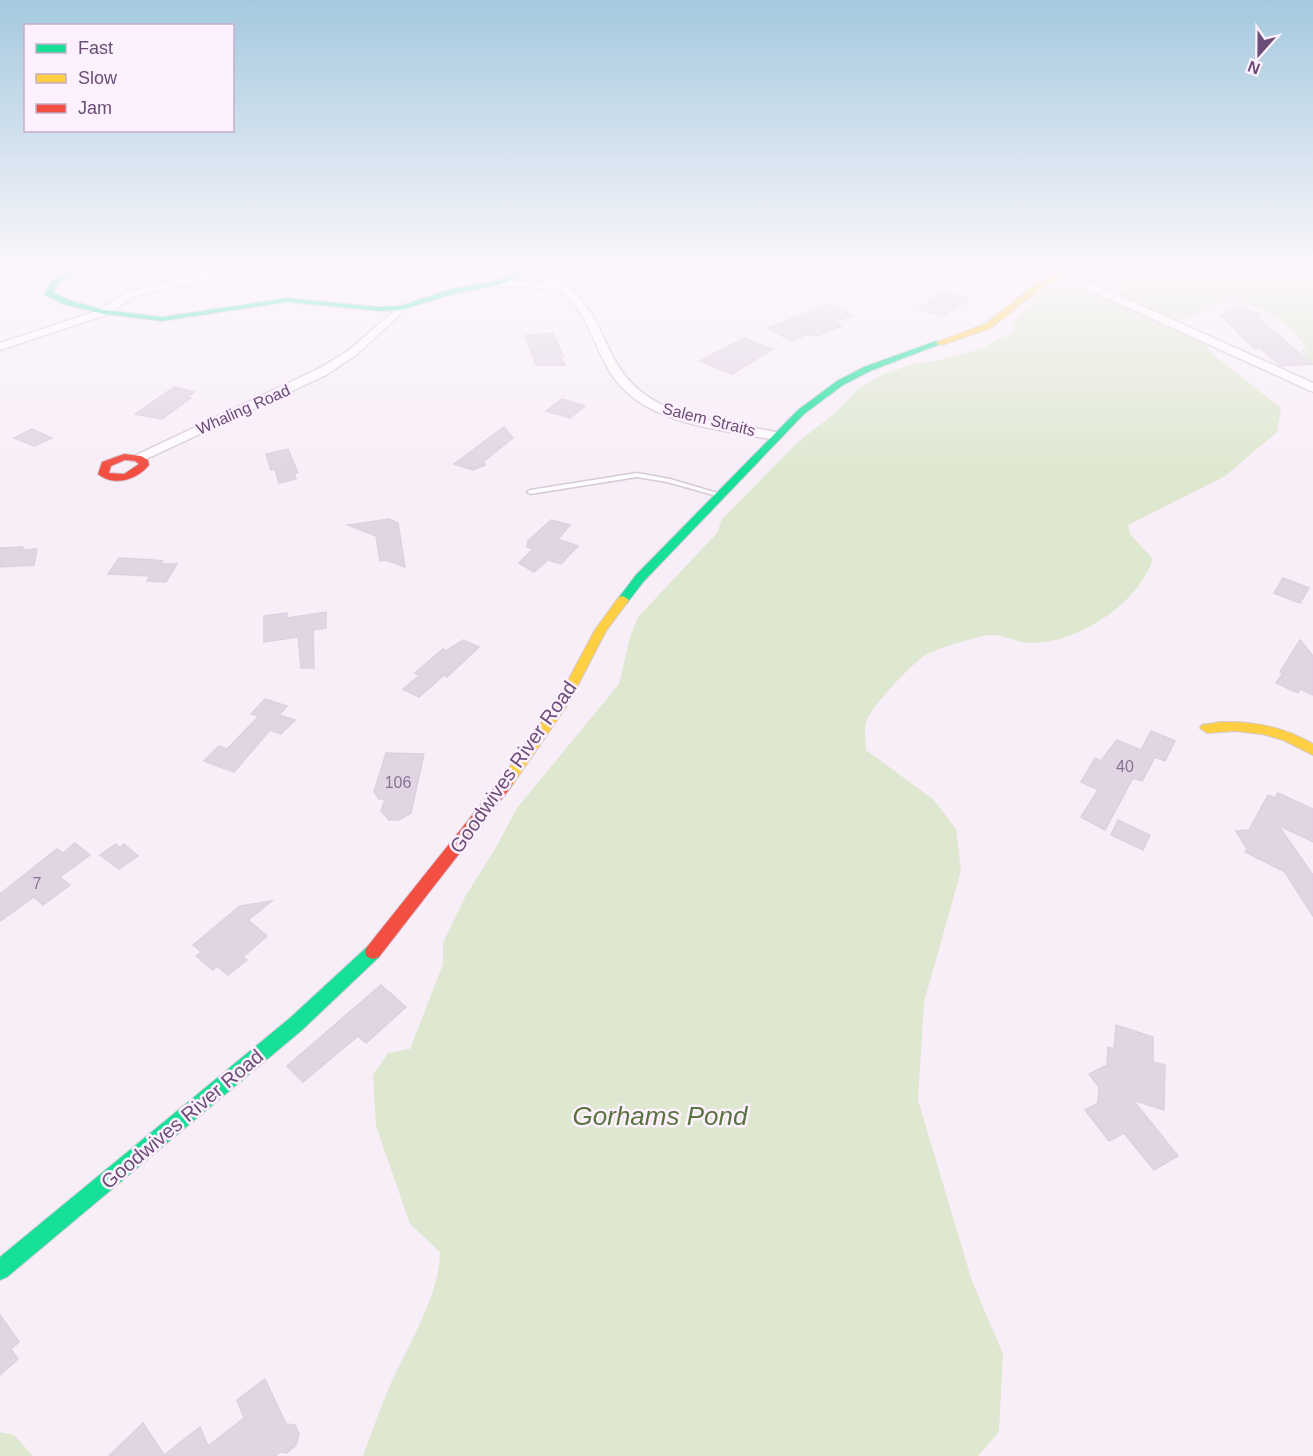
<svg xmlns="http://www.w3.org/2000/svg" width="1313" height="1456" viewBox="0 0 1313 1456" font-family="Helvetica,sans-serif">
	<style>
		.water { fill: #dee8d0 }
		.building { fill: #e1d5e4; stroke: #ded0e1; stroke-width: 1.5 }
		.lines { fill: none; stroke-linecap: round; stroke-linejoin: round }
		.lane-casing { stroke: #d6cad7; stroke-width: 3 }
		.street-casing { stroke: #d6cad7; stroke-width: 3 }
		.fast-casing { stroke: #d4c9d6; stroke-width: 2 }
		.slow-casing { stroke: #d4c9d6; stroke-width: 2 }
		.jam-casing { stroke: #d4c9d6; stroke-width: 2 }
		.lane { fill: #fefcfe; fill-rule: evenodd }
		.street { fill: #fefcfe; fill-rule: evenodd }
		.fast { fill: #16e098; fill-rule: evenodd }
		.slow { fill: #ffcf43; fill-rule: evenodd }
		.jam { fill: #f24e42; fill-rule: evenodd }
		.labels { text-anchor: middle; stroke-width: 5; stroke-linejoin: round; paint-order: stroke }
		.far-street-label { font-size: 16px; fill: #6b4d77; stroke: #fef1ff }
		.number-label { font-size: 16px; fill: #8a7194 }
		.street-label { font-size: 20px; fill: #6b4d77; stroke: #fef1ff }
		.near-water-label { font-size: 26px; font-style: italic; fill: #58743e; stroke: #fef1ff }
	</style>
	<rect width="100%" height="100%" fill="#f8eef8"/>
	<g class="water">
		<path d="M1103 266H1313V366L1300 350 1307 349C1286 316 1266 312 1231 297L1187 318 1164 323 1206 345 1211 353 1281 408 1277 432 1225 476 1128 525 1130 534 1153 559C1138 605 1075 645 1028 643 1016 642 1004 635 992 635 981 635 935 649 926 655 913 662 869 709 866 723 864 731 866 742 866 750L934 800 956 829 961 871 924 1002 918 1100 972 1281 1003 1354 999 1432 978 1456H363C371 1434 379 1412 388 1390 405 1351 440 1295 440 1252L410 1224 376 1126 373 1075 388 1053 410 1049 443 964V943L465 897 495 849 517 808 619 684 630 637 638 617 717 533 722 519 798 442 835 413 859 388 881 375 916 363 936 361 983 348 1013 331 1012 321 1047 290 1072 289 1103 297 1129 289 1101 274Z"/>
		<path d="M0 1432 14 1435 33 1456H0Z"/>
	</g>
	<g class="building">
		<path d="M942 291 970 299 943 316 918 309Z"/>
		<path d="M828 304 852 315 834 322 842 326 817 336 804 335 792 342 768 328Z"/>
		<path d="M1240 307 1260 315 1257 317 1312 364 1281 366 1260 348 1255 349 1221 315Z"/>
		<path d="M553 333 564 358H560L565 365H536L525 336Z"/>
		<path d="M744 338 773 349 732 374 700 361Z"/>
		<path d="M174 387 194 392 186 397 191 398 162 419 135 414Z"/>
		<path d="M562 399 585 406 570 418 546 411Z"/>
		<path d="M504 427 513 438 484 461 485 465 473 470 454 464Z"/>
		<path d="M32 429 52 438 34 446 14 438Z"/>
		<path d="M288 449 298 473H294L296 479 279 483 275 469 271 470 266 454Z"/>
		<path d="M389 519 398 523 405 567 386 560 380 561 376 536 348 525Z"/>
		<path d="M551 520 570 525 558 539 578 546 561 564 548 560 534 572 519 563 533 549 527 547 528 541Z"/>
		<path d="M23 547 21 550 37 549 34 565 0 567V548Z"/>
		<path d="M119 558 154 560 163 561 161 564H177L166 582 147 581 150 576 108 574Z"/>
		<path d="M1283 578 1309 588 1300 603 1274 593Z"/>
		<path d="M326 612V628L313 630 314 668H301L298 637 264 642V616L287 613V618Z"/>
		<path d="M463 640 479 647 447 677 444 675 419 697 403 689 420 675 415 673 443 649 446 651Z"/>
		<path d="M1300 640 1313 656V695L1300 689 1298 693 1276 683 1283 673 1280 672Z"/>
		<path d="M265 699 287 706 279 715 295 720 281 734 270 730 234 772 204 761 219 746 227 749 259 716 251 714Z"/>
		<path d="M1151 731 1175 741 1165 761 1155 757 1142 781 1133 778 1105 830 1081 817 1098 790 1081 782 1095 758 1101 761 1117 740 1141 750Z"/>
		<path d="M386 753 424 754 411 813 399 820H389L381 811 385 799H379L374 792Z"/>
		<path d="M1278 793 1313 809V842L1278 825 1313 875V916L1285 872 1245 852 1247 849 1236 831 1249 830 1268 795 1275 798Z"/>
		<path d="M1118 820 1150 835 1143 850 1111 835Z"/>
		<path d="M75 843 90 855 60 877 70 885 43 905 34 897 0 921V894L57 849 63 853Z"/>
		<path d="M116 844 120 848 124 844 138 856 119 869 100 855Z"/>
		<path d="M272 901 248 920 267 936 243 957 247 960 228 975 217 966 213 970 196 956 201 952 193 945 240 906Z"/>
		<path d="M381 985 406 1007 366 1043 358 1036 303 1082 287 1066Z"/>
		<path d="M1116 1025 1153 1037V1062L1165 1065 1164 1110 1133 1100 1178 1156 1154 1170 1124 1133 1109 1141 1085 1110 1098 1103 1099 1087 1089 1074 1107 1065 1108 1047 1114 1049Z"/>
		<path d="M0 1315 19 1342 11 1349 18 1359 0 1375Z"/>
		<path d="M265 1379 286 1424 295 1425 299 1434 296 1445 287 1453 280 1452 275 1456H109L143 1423 164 1455 200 1427 208 1446 244 1418 237 1400Z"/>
	</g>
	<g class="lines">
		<defs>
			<g id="lane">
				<path d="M1044 266H1051L1066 274 1061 275Z"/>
				<path d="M637 473 670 479 721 494 717 496 667 482 637 477 530 494 527 492 530 490Z"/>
			</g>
			<g id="street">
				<path d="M228 266H242L227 275 135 296 108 314 0 350V343L100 310 127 292Z"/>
				<path d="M529 266C538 267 546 273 554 277 609 310 599 361 644 394 680 421 732 423 775 432L782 436 775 440C716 428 637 425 606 365 591 337 585 309 558 289L497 286 492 283 497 280 547 282 527 271Z"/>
				<path d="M1059 272H1067L1313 383V392L1059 276Z"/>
				<path d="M401 305 406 308 405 310 356 355 326 375 142 461H132L130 458 318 369 348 351Z"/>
			</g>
			<g id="fast">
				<path d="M76 266H87L61 281 53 292 69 300 104 310 162 317 287 298 379 307 400 306 451 289 495 281 528 267 535 269 500 285 456 293 401 310 379 311 287 302 162 321 104 314 63 304 45 295 44 293 55 277Z"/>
				<path d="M936 341 943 343 870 371 843 385 804 414 644 581 627 603H619L617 600 636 575 798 410 837 381 864 367Z"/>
				<path d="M373 945 379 947 381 952 379 957 302 1030 7 1277 0 1280V1257L290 1018 367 947Z"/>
			</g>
			<g id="slow">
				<path d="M1065 266H1075L1038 291 991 328 942 345 935 343 985 324 1032 287Z"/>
				<path d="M623 596 629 600 606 631 568 704 511 787H501L499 783 501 779 558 699 595 630 619 597Z"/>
				<path d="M1221 722C1254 721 1284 727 1313 744V755L1283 740 1262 734 1235 731 1207 733 1200 728 1202 725Z"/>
			</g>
			<g id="jam">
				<path d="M124 454 141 456 148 460 149 465C137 480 114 487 98 474L102 462ZM125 460 135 461 139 464 124 474 109 473 111 466Z"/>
				<path d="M506 778 511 779 513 783 511 787 379 957 373 959 367 957 365 952 367 947 501 779Z"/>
			</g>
		</defs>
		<use href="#lane" class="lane-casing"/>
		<use href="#street" class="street-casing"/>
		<use href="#fast" class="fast-casing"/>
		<use href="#slow" class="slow-casing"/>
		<use href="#jam" class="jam-casing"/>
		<use href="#lane" class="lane"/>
		<use href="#street" class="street"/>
		<use href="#fast" class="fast"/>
		<use href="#slow" class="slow"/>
		<use href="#jam" class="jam"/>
	</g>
	<linearGradient id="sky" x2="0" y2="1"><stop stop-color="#a4c9de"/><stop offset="0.57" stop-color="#fcf7fc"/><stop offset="1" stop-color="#fcf7fc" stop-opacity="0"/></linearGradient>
	<rect width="1313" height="470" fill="url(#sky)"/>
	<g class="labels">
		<g class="far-street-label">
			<text transform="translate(243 409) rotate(-24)" y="6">Whaling Road</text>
			<text transform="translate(709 419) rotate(14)" y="6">Salem Straits</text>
		</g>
		<g class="number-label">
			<text x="1125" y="772">40</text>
			<text x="398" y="788">106</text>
			<text x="37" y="889">7</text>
		</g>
		<g class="street-label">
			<text transform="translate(513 767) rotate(-55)" y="7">Goodwives River Road</text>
			<text transform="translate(182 1119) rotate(-40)" y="7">Goodwives River Road</text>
		</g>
		<g class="near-water-label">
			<text x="660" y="1125">Gorhams Pond</text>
		</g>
	</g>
	<rect x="24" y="24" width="210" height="108" fill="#fef1ff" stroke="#c3afc9" stroke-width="1.5"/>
	<rect x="36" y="44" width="30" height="9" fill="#16e098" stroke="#c3afc9" stroke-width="1.5"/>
	<text x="78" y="54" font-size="18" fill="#6b4d77">Fast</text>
	<rect x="36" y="74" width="30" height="9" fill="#ffcf43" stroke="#c3afc9" stroke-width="1.5"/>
	<text x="78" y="84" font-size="18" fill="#6b4d77">Slow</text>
	<rect x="36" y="104" width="30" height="9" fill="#f24e42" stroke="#c3afc9" stroke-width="1.5"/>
	<text x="78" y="114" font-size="18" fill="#6b4d77">Jam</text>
	<g transform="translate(1259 54) rotate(201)" stroke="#fef1ff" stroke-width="4.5" paint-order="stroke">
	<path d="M0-4.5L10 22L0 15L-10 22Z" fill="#6b4d77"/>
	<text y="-9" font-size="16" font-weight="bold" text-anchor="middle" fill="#6b4d77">N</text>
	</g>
</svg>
